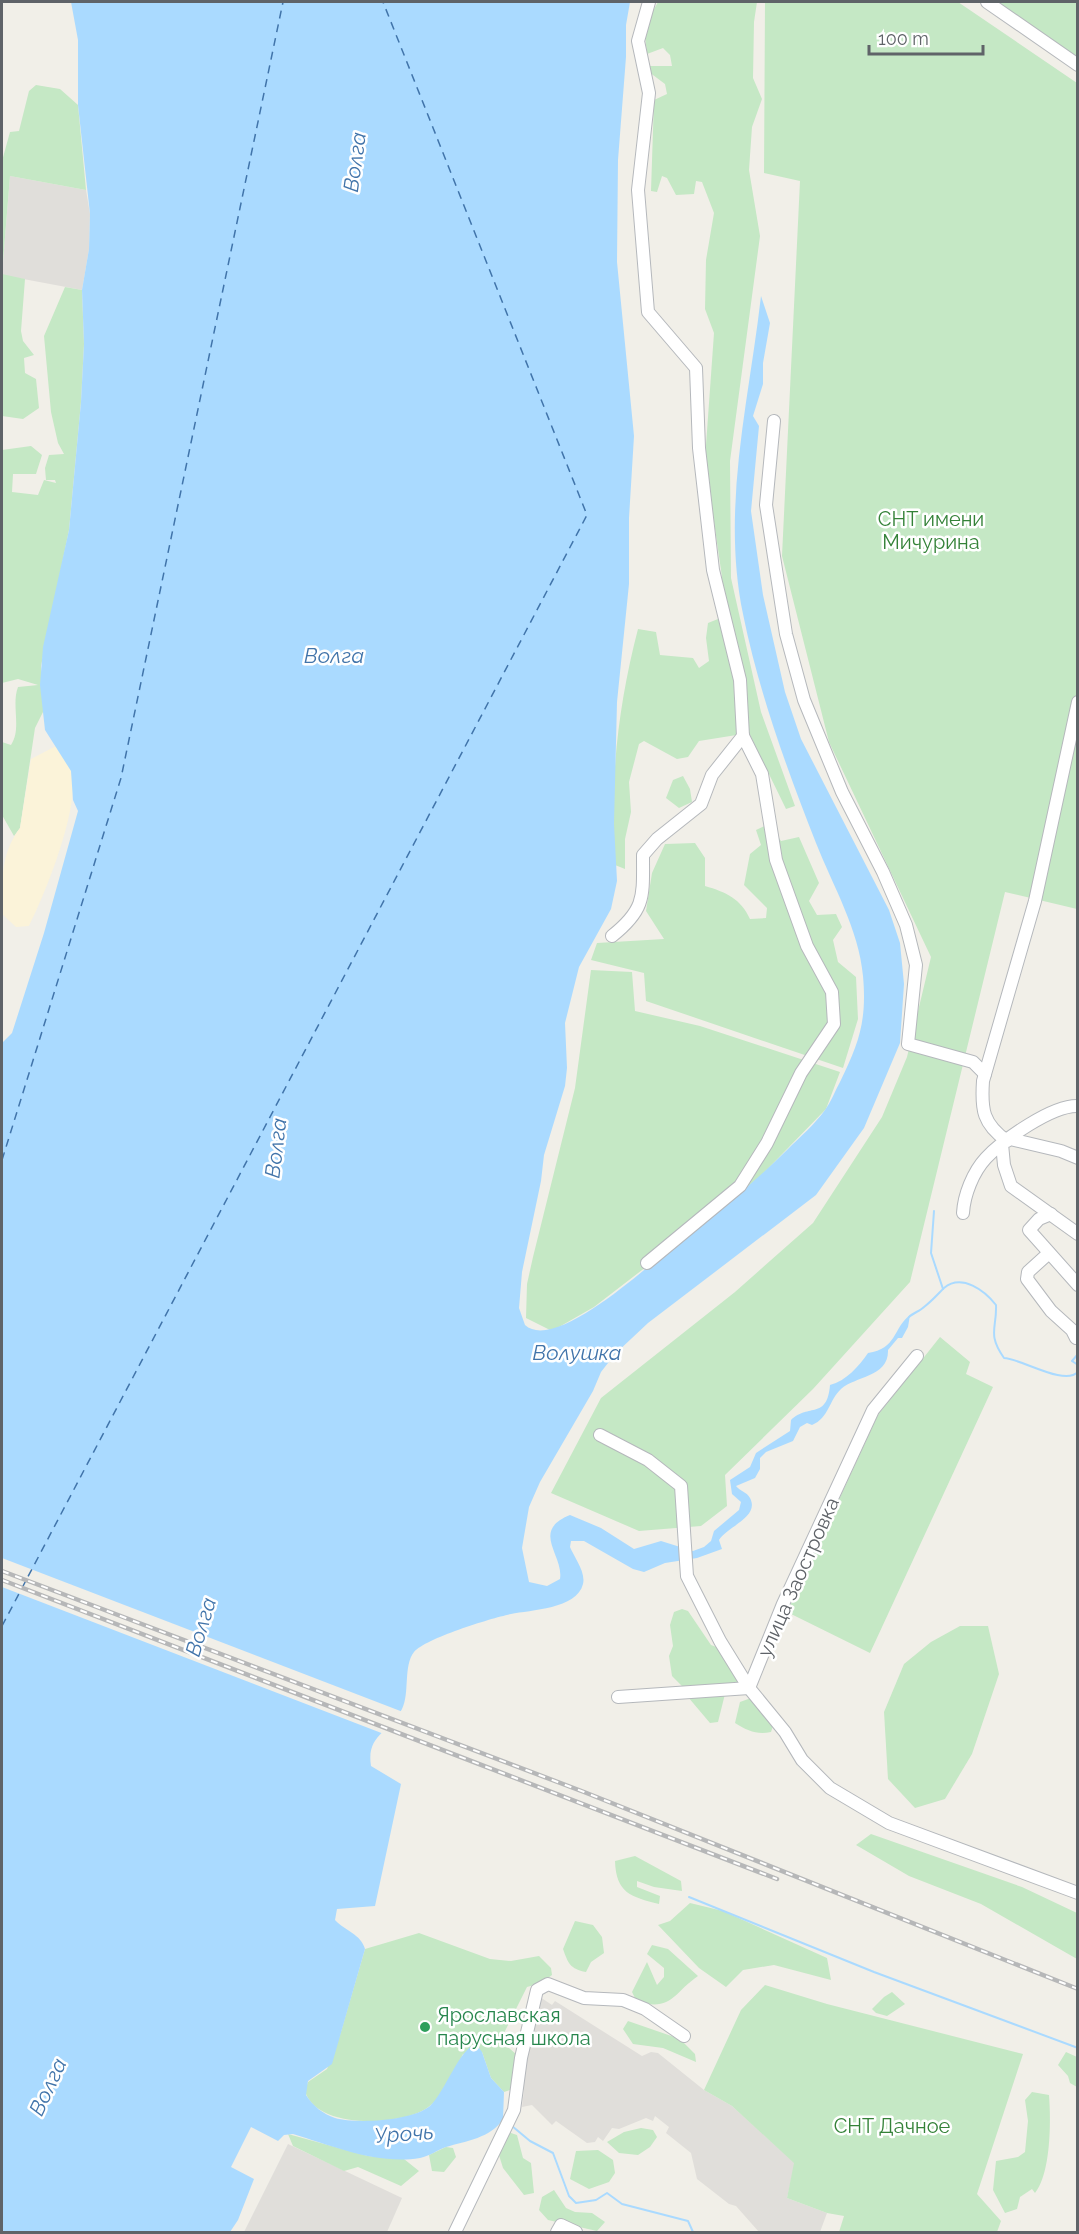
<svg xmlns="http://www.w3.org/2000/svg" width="1079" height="2234" viewBox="0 0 1079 2234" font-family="Raleway,sans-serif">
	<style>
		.industrial { fill: #e0deda }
		.green { fill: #c5e8c5 }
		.sand { fill: #fbf3d9 }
		.water { fill: #aadaff }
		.pier { fill: #f1efe8 }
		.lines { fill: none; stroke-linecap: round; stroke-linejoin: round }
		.stream { stroke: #aadaff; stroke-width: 2 }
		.ferry { stroke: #4174aa; stroke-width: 1.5; stroke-dasharray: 8 6; stroke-linecap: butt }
		.minor-casing { stroke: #b5b8bc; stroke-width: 14 }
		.minor { stroke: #fff; stroke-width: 12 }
		.rail-casing { stroke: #b6b7b8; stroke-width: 4.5 }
		.rail { stroke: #fff; stroke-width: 2; stroke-dasharray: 7; stroke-linecap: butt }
		.leisure-dot { fill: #2e9e5b; stroke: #fff; stroke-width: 2 }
		.labels { text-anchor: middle; stroke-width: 5; stroke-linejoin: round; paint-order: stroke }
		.park-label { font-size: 20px; fill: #348238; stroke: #fff }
		.street-label { font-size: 20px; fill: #5f6368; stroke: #fff }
		.leisure-label { font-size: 20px; fill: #27864d; stroke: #fff; text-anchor: start }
		.water-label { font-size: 21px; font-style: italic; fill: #4174aa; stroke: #fff }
	</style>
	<rect width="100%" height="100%" fill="#f1efe8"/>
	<g class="industrial">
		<path d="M10 176 86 190 90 214 89 249 82 290 2 275Z"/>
		<path d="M540 1997 552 2005 555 2001 642 2056 651 2052 658 2053 704 2090 732 2106 795 2163 787 2198 827 2213 820 2232H759L736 2206 729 2204 697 2179 691 2153 666 2133 669 2127 655 2116 653 2121 646 2118 619 2129 612 2128 603 2141 598 2137 595 2142 587 2143 556 2121 552 2125 532 2105 522 2107 524 2090 520 2089Z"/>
		<path d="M288 2144 402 2198 387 2232H244Z"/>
	</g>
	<g class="green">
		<path d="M658 2H757L754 22 753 78 762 99 752 127 749 170 760 236 730 461 731 578 761 712 795 806 786 809 749 733 699 741 688 757 677 759 644 741 639 744 629 782 631 812 625 839V869L615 865C609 786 618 705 638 629L656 632 660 655 693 658 699 668 709 661 706 638 708 623 718 619 723 634 720 604 722 577 705 459 714 333 705 309 706 260 714 213 702 182 696 181 694 194 676 195 667 178 662 176 657 192 651 191 654 100 667 94 665 84 649 72 650 66H672L670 55 663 48 647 54 644 27Z"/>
		<path d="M765 2H958L1077 83V909L1005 892 910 1282 813 1389 725 1475 727 1506 701 1526 639 1531 551 1493 601 1398 735 1292 813 1223 882 1117 907 1057 931 957 829 742 782 556 800 181 764 173Z"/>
		<path d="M993 2H1077V59Z"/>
		<path d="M36 85 60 89 78 105 86 190 10 176 2 274 25 279 21 331 23 341 34 355 24 358 25 373 36 379 39 408 23 419 2 416V161L10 132 19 131 29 91Z"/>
		<path d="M65 287 82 290 84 344 81 402 69 530 41 666 44 710 35 728 20 828 14 836 2 815V742L11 745C22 729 11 705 18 687L38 685 18 679 2 683V450L31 446 42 455 36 474H13L12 492 38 495 44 480 56 483 55 480H46L45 468 49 455 64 454 58 443 51 412 44 336Z"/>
		<path d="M683 776 690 789 692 802 679 808 666 798 673 780Z"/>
		<path d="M769 824 781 841 799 837 819 883 809 901 817 915 836 914 842 927 833 940 838 962 856 977 858 1019 843 1068 646 1001 644 973 591 960 597 943 664 939 646 911 652 873 665 844 695 843 705 858V886C726 892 741 899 750 919L766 918 767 908 744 885 750 854 761 845 756 830Z"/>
		<path d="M591 970 632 972 635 1011 700 1026 840 1072 826 1109 751 1186 594 1307 552 1331 526 1318 527 1284 533 1257 575 1088Z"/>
		<path d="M940 1337 970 1362 966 1374 993 1387 870 1653 787 1612 878 1415Z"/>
		<path d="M682 1609 688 1611 711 1645 719 1648 739 1679 740 1685 682 1686 672 1676 669 1656 673 1646 670 1625 674 1612Z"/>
		<path d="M960 1626H988L999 1674 972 1754 945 1799 915 1808 888 1779 884 1712 904 1664 931 1642Z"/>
		<path d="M725 1694 718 1722 710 1723 688 1697Z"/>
		<path d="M751 1698 774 1723 771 1732C757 1735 748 1731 735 1723L740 1702Z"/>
		<path d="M871 1834 1022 1887 1077 1913V1959L981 1904 909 1876 856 1845Z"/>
		<path d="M635 1856 681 1881 682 1891 654 1887 637 1881V1887L660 1896 659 1904C631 1897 616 1893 615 1861Z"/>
		<path d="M690 1903 723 1911 827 1958 831 1980 774 1965 743 1970 726 1987 699 1968 658 1925 670 1921Z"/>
		<path d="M575 1921 593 1925 602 1937 604 1953 591 1962 586 1972C570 1969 568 1963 563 1949Z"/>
		<path d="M419 1933 490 1959 511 1961 539 1956 551 1968 552 1975 541 1983 527 1987 500 2041V2046L509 2048 517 2055 510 2090 504 2092 491 2078 482 2052 463 2054C455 2071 444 2097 427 2108 401 2126 316 2130 305 2091L308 2082 327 2069 340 2035 365 1949Z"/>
		<path d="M652 1945 668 1949 698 1976C672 1994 673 2011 637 2002L632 1992 647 1962 657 1985 664 1977V1968L647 1954Z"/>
		<path d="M765 1985 827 2004 1023 2054 977 2194 1001 2221 997 2232H839L844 2216 827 2213 787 2198 794 2163 732 2106 704 2090 741 2010Z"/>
		<path d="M892 1992 905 2004 887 2016 876 2013 872 2009 884 1997Z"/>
		<path d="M628 2021 680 2039 695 2054 696 2062 663 2048 633 2044 623 2029Z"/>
		<path d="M1066 2052 1077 2057V2087L1070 2083 1068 2076 1058 2065Z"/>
		<path d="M1032 2092 1049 2095C1051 2121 1051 2173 1035 2193L1032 2189 1020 2197 1017 2209 1005 2213 993 2190 996 2161 1018 2157 1025 2152 1028 2121 1025 2100Z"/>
		<path d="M641 2128 653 2130 657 2137 650 2147 638 2155 619 2153 607 2142 624 2132Z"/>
		<path d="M508 2132 517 2135 523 2158 531 2163 534 2193 524 2195 503 2168 498 2152Z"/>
		<path d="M288 2134 368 2156 404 2159 419 2171 401 2186 358 2167 344 2171 293 2146Z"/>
		<path d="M446 2147 453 2148 456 2157 444 2172 432 2171 429 2155Z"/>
		<path d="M598 2150 613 2160 615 2173 609 2182 589 2189 570 2179 576 2151Z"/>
		<path d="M554 2190 566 2208 575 2212 592 2213 605 2222 597 2231 548 2220 539 2210 542 2197Z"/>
	</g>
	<path class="sand" d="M56 746C61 754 68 761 71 770 82 803 45 895 29 926L16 927 2 914C2 883 0 854 20 828L31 759Z"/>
	<path class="water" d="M71 2H630L626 25V57L618 160 617 262 634 436 629 518V584L617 702 614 824 617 881 611 909 579 967 565 1023 567 1068 565 1086 544 1155 541 1181 522 1272 519 1308 525 1325C553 1351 636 1276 660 1257 705 1224 747 1189 787 1150 800 1137 815 1124 825 1110 831 1102 835 1091 840 1082 859 1043 867 1021 863 976 859 930 833 886 816 843 787 769 759 693 743 614 721 507 749 402 761 296L770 323 763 363V384L753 416 759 426 751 511 763 595 785 692 801 739 889 910 900 943 904 984 900 1043 864 1128 816 1195 648 1323 615 1354 601 1372 593 1391 540 1482 529 1507 522 1548 529 1582 547 1586 560 1579C564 1555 530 1531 570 1515L601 1528 634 1549 661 1541 693 1551 704 1547 711 1541 714 1531 739 1510 741 1502 732 1494 730 1480 750 1467 756 1453 790 1431 791 1420C809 1403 827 1420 830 1385 846 1381 859 1366 868 1353 897 1349 893 1328 910 1315L908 1327 902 1338H898L888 1350C889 1377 855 1376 841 1389 829 1400 829 1418 812 1425L807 1423 800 1427 793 1441 766 1452 760 1458V1469L755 1478 736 1486C740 1491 747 1492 750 1498 760 1517 728 1526 719 1540L722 1549 697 1558 665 1563 644 1572 633 1569 584 1541H571L570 1547C574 1557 586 1572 583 1584 577 1609 530 1610 511 1614 492 1618 426 1638 414 1652 403 1666 410 1694 402 1709 390 1733 366 1734 371 1766L401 1784 375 1906 337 1909 335 1920C345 1931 361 1934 365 1949L332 2064 308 2081 306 2095C313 2106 323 2114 335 2118 356 2124 412 2121 430 2106 445 2092 459 2049 476 2044L482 2052 491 2078 504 2092 503 2119C491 2138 466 2141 446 2147 437 2150 430 2156 420 2158 377 2165 333 2146 293 2134L284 2135 278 2141 251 2127 231 2167 254 2179 238 2220 230 2232H2V1043L12 1033 44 933 78 811 73 800 71 771 45 730 40 685 43 647 69 530 81 402 84 344 82 290 89 249 90 214 78 105V40Z"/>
	<path class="pier" d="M2 1558 403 1712 384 1734 2 1587Z"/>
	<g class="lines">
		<g class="stream">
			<path d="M934 1211 931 1253 943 1289"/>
			<path d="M909 1317C913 1313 920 1311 924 1307 932 1301 938 1294 944 1288 962 1273 985 1291 996 1305 997 1328 987 1334 1004 1358 1022 1359 1064 1386 1078 1372"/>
			<path d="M1078 1354 1072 1361 1078 1365"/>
			<path d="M689 1897 874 1972 1078 2048"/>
			<path d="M512 2126 530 2141 553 2153 569 2196 576 2203 596 2200 607 2193 622 2204 688 2221 693 2232"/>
		</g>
		<g class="ferry">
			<path d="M2 1160 121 778 283 2"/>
			<path d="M2 1626 587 515 383 2"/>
		</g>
		<defs>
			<g id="minor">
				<path d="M987 2 1078 65"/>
				<path d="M774 421 766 505 786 634 804 700 842 792 883 872 906 925 916 965 908 1044 973 1062 985 1074"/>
				<path d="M612 936C646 909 643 896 643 855L657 839 701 804 712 775 743 736 740 680 713 570 699 448 696 368 648 312 638 190 649 93 638 41 649 2"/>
				<path d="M1010 1139 1061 1151 1078 1158"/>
				<path d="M1007 1141C983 1124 981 1110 983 1081L1035 901 1078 702"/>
				<path d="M1002 1144 1004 1165 1011 1186 1078 1234"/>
				<path d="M963 1213C964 1195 973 1172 986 1158 1003 1140 1052 1105 1078 1106"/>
				<path d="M1051 1214 1039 1219 1029 1230 1078 1285"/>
				<path d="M1049 1253 1028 1272 1027 1279 1051 1311 1072 1330 1076 1338"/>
				<path d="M647 1263 740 1186 767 1143 801 1073 834 1024 832 992 807 946 776 860 762 774 743 736"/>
				<path d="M600 1435 648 1460 681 1486 687 1576 720 1641 749 1688 785 1732 802 1760 830 1788 889 1823 1078 1893"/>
				<path d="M618 1697 749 1688 783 1604 873 1410 917 1356"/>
				<path d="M455 2232 514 2110 521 2058 537 1990 548 1984 584 1998 623 2000 645 2009 684 2036"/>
				<path d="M557 2232 561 2225 576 2232"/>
			</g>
		</defs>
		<use href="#minor" class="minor-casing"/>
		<use href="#minor" class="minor"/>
		<defs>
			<g id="rail">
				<path d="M2 1571 584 1792 1078 1989"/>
				<path d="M2 1580 777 1879"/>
			</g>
		</defs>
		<use href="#rail" class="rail-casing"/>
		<use href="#rail" class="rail"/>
	</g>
	<circle class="leisure-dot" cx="425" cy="2027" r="6"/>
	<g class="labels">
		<g class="park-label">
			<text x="931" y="526">СНТ имени<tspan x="931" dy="23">Мичурина</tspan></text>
			<text x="892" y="2133">СНТ Дачное</text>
		</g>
		<g class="street-label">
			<text transform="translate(798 1577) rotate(-66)" y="7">улица Заостровка</text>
		</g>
		<g class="leisure-label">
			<text x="437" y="2022">Ярославская<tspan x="437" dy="23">парусная школа</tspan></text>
		</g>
		<g class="water-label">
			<text transform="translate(355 162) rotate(-82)" y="7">Волга</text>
			<text x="334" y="663">Волга</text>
			<text transform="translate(276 1148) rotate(-83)" y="7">Волга</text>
			<text x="577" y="1360">Волушка</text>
			<text transform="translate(201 1627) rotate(-73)" y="7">Волга</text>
			<text transform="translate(48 2087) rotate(-65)" y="7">Волга</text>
			<text transform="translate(404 2134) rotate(-4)" y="7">Урочь</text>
		</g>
	</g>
	<rect width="1079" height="2234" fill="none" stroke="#5f6368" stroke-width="6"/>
	<path d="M869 45v9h114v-9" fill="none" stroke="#5f6368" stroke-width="3"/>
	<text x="878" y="45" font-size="18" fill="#5f6368" stroke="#ffffff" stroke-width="4.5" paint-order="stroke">100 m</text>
</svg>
